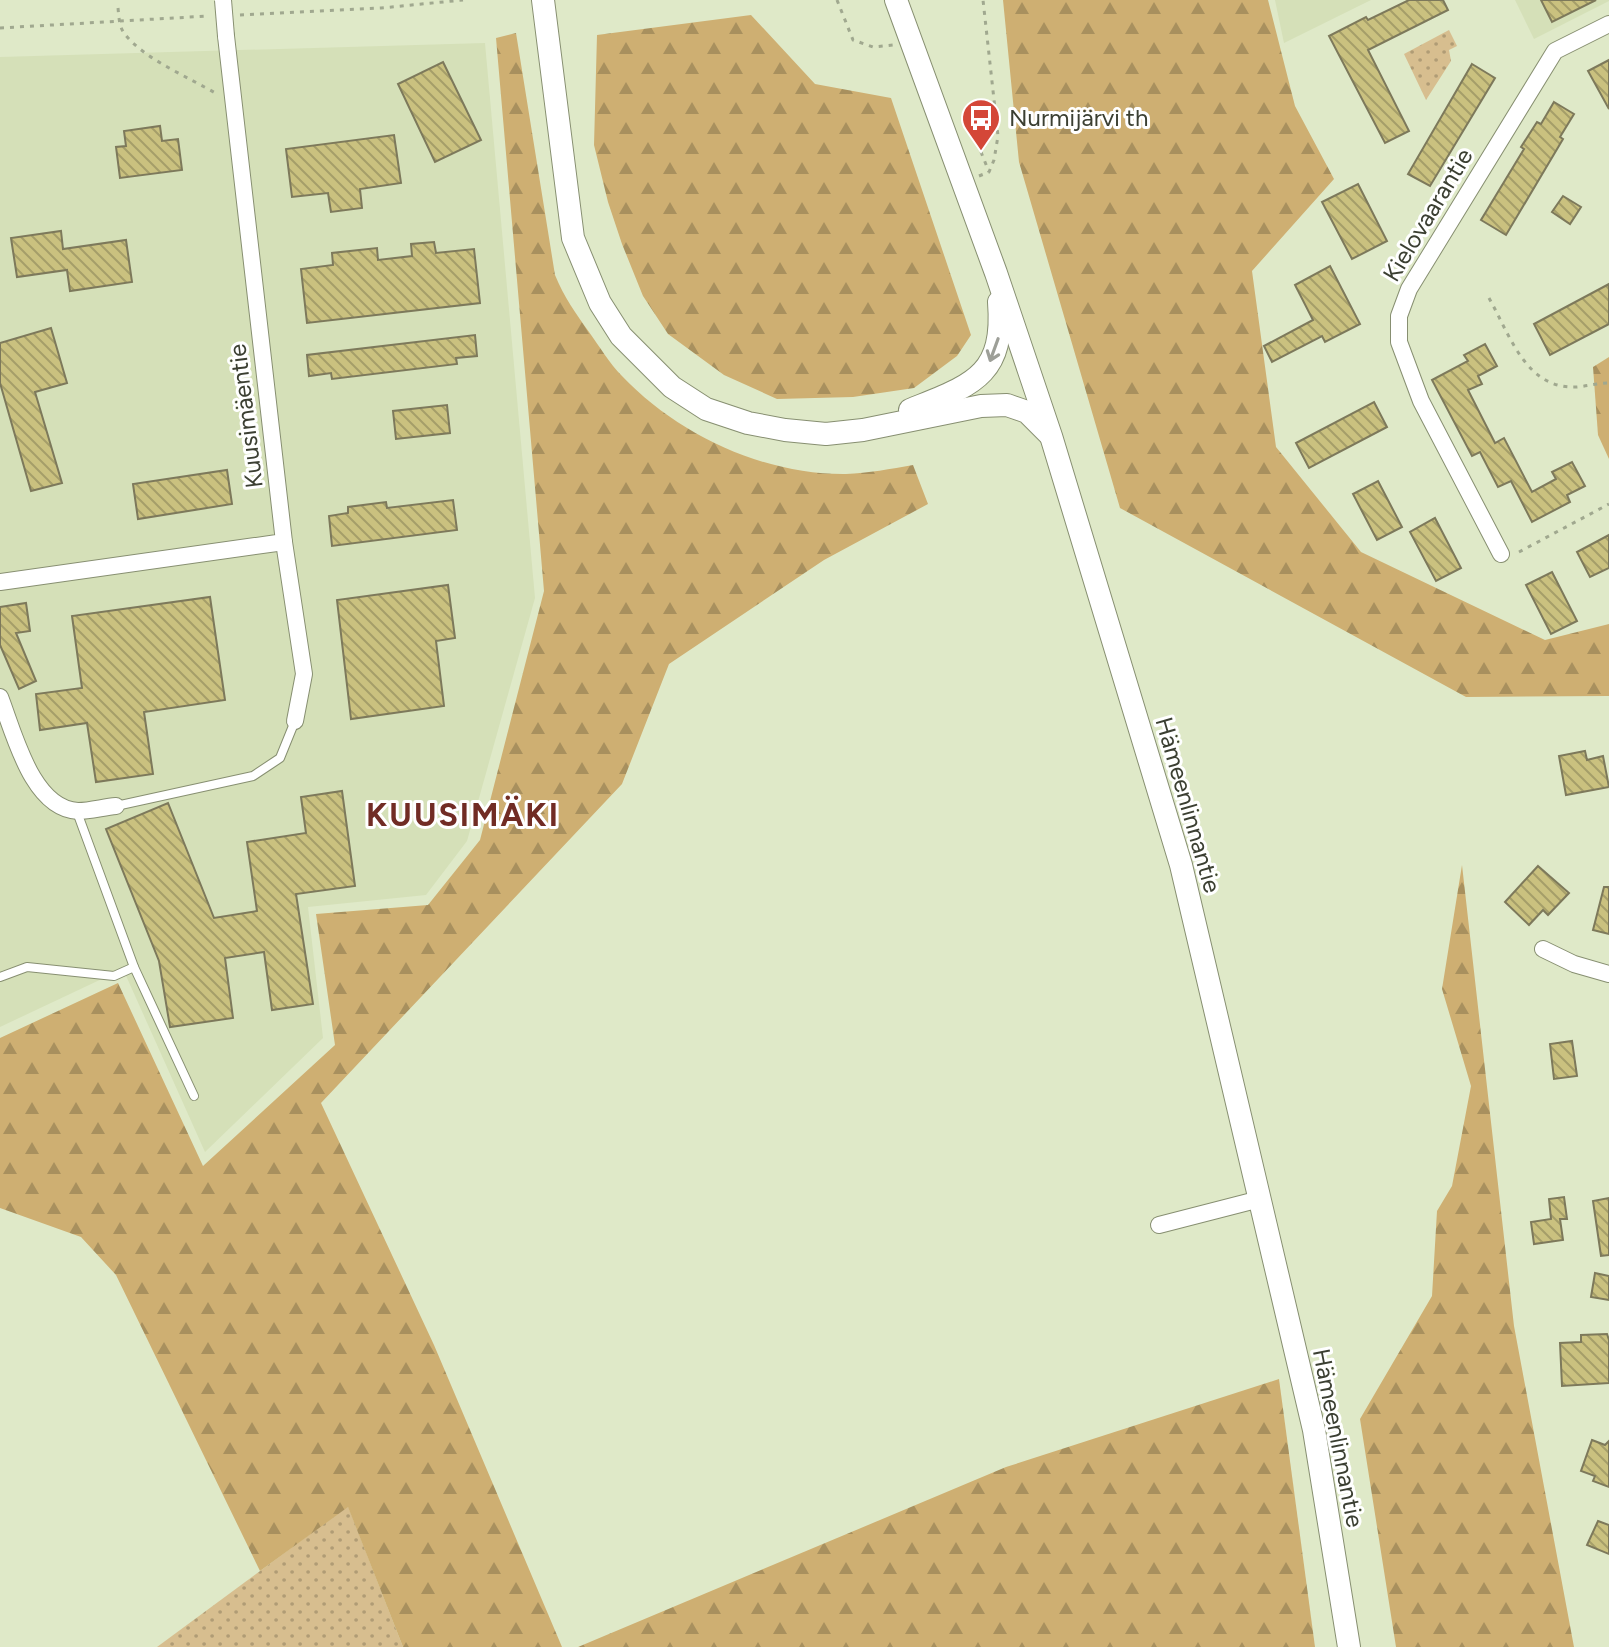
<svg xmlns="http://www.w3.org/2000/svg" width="1609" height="1647" viewBox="0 0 1609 1647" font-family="Figtree,sans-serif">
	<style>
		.built { fill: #d5e0b8 }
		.grass { fill: url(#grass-dots) }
		.forest { fill: url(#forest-firs) }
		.building { fill: url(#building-back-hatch); stroke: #7d795b; stroke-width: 2 }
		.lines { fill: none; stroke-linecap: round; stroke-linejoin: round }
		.service-casing { stroke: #878f71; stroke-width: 10 }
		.minor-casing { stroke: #878f71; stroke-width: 18 }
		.secondary-casing { stroke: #878f71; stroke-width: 24 }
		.path { stroke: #a0a88f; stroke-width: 3; stroke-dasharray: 4 6; stroke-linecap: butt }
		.service { stroke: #fff; stroke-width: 8 }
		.minor { stroke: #fff; stroke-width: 16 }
		.secondary { stroke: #fff; stroke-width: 22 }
		.minor-bridge-casing { stroke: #878f71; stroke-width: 18; stroke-linecap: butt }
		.minor-bridge { stroke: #fff; stroke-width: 16 }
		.oneway { stroke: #9d9f98 }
		.labels { text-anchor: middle; stroke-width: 6; stroke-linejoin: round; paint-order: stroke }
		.poi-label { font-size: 24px; fill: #3b3f32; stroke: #fff; text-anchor: start }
		.street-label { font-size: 24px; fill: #3b3f32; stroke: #fff }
		.district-label { font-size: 32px; font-weight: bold; letter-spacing: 2px; fill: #712c24; stroke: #fff }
	</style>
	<defs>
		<pattern id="grass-dots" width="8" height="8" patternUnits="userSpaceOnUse" patternTransform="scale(2)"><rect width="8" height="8" fill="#d7be8f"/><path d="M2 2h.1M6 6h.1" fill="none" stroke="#b09c75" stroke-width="1.8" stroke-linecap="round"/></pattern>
		<pattern id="forest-firs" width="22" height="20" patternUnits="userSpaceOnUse" patternTransform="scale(2)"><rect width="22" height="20" fill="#ceaf72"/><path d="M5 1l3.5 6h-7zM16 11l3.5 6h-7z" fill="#a8905e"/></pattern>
		<pattern id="building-back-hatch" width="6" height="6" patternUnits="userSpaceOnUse" patternTransform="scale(2)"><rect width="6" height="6" fill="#cac17f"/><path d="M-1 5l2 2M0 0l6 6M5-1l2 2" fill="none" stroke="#a59e69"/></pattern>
	</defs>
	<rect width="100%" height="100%" fill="#dfe9c8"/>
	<g class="built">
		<path d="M1275 0H1371L1284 43Z"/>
		<path d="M1515 0H1609V1L1534 39Z"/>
		<path d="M485 43 535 598 467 841 426 895 308 907 323 1038 205 1152 123 969 0 1027V57Z"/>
	</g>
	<g class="grass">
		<path d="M1449 30 1457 46 1449 50 1451 61 1426 100 1404 54Z"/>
		<path d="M348 1506 403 1647H157Z"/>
	</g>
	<g class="forest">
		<path d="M1003 0H1268L1295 106 1334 179 1252 271 1276 447 1361 552 1545 640 1609 624V696L1466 697 1120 508 1019 162Z"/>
		<path d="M751 15 815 84 891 98 971 335 957 356 914 388 853 397 777 399 724 375 668 334 643 296 622 244 608 202 594 145 597 35Z"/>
		<path d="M516 33 555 275C564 297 576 314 589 332 600 347 609 363 622 376 678 435 764 475 846 474 868 473 891 469 913 465L928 504 824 560 669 664 622 784 321 1103 434 1345 562 1647H403L348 1507 260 1571 116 1275 81 1237 0 1208V1038L118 983 203 1166 335 1045 316 914 428 905 480 840 544 591 496 38Z"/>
		<path d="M1609 357V459L1598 435 1593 367Z"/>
		<path d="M1462 865 1514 1326 1574 1647H1396L1360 1419 1432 1296 1437 1211 1452 1186 1471 1086 1442 989Z"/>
		<path d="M1279 1379 1315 1647H578L1006 1467Z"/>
	</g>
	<g class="building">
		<path d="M1409 0H1443L1448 10 1368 50 1409 131 1385 143 1329 36 1366 17 1368 20Z"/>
		<path d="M1541 0H1596L1552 22Z"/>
		<path d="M1609 60V109L1588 71Z"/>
		<path d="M443 62 481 140 435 162 398 84Z"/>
		<path d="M1472 64 1495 78 1430 186 1408 174Z"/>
		<path d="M1554 102 1574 114 1560 137 1563 139 1506 235 1481 220 1524 149 1521 147 1537 122 1541 124Z"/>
		<path d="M160 126 162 141 178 139 182 170 120 178 116 147 126 146 124 131Z"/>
		<path d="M394 135 401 183 360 189 362 208 331 212 328 193 292 197 286 149Z"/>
		<path d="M1358 184 1387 241 1352 259 1322 202Z"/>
		<path d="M1563 196 1581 207 1570 224 1552 212Z"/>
		<path d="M61 231 63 249 126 240 132 282 70 291 67 270 17 277 11 238Z"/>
		<path d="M434 242 436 253 474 249 480 303 307 323 301 269 333 265 332 253 377 248 378 260 412 256 411 244Z"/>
		<path d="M1330 266 1360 324 1325 342 1322 336 1272 362 1264 346 1313 320 1295 285Z"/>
		<path d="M1609 284V324L1550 355 1534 324Z"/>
		<path d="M51 328 67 383 35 392 62 483 31 491 0 383V343Z"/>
		<path d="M475 335 477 356 456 358 457 364 332 379 331 373 309 376 307 355Z"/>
		<path d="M1485 344 1497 366 1478 376 1482 384 1468 390 1495 443 1504 438 1532 492 1556 479 1552 472 1572 462 1585 486 1567 495 1570 502 1532 522 1511 481 1498 487 1480 452 1472 456 1432 380 1468 361 1464 355Z"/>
		<path d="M1374 402 1387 427 1309 468 1296 443Z"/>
		<path d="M447 405 450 433 396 439 393 411Z"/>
		<path d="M227 470 232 504 138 519 133 484Z"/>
		<path d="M1378 481 1402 527 1377 540 1353 494Z"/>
		<path d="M453 500 457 530 332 546 329 516 348 513V507L386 502 387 508Z"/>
		<path d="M1435 518 1461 568 1436 581 1410 532Z"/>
		<path d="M1609 535V568L1590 577 1577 552Z"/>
		<path d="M1552 572 1577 621 1551 634 1526 585Z"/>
		<path d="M448 585 455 638 436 641 444 706 351 719 337 600Z"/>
		<path d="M210 597 225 700 144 712 153 774 96 782 87 723 40 730 36 694 82 688 72 616Z"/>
		<path d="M26 603 30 631 16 633 36 681 19 689 0 645V607Z"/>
		<path d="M1585 751 1587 760 1603 756 1609 787 1566 795 1559 756Z"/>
		<path d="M342 791 355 886 296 894 313 1004 272 1010 264 952 225 958 233 1018 170 1027 159 961 106 829 168 803 214 918 257 911 247 842 306 833 301 797Z"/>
		<path d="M1538 866 1569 893 1548 915 1543 910 1529 925 1505 902Z"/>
		<path d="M1604 887H1609V934L1593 930Z"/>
		<path d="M1572 1041 1577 1076 1554 1079 1550 1044Z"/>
		<path d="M1564 1197 1567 1219H1560L1563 1240 1534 1244 1531 1222 1551 1219 1549 1199Z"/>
		<path d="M1609 1198V1255L1601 1256 1593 1201Z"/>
		<path d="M1595 1273 1609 1276V1300L1591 1297Z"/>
		<path d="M1607 1334 1609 1340V1383L1562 1386 1560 1343 1581 1342V1335Z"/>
		<path d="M1592 1440 1605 1445 1609 1441V1487L1593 1481 1595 1476 1581 1471Z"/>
		<path d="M1598 1521 1609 1525V1554L1587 1545Z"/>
	</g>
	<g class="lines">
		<defs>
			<g id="service">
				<path d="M116 806 253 776 280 758 295 721"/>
				<path d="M77 812 134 967 194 1096"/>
				<path d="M0 977 27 967 114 976 134 967"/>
			</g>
			<g id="minor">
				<path d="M284 542 304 674 295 721"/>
				<path d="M1501 554 1421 401 1399 342V316L1409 289 1555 51 1609 24"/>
				<path d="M0 582 284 542 226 36"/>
				<path d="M0 697C14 733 32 809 78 811 90 811 104 807 116 806"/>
				<path d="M1543 949 1574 964 1609 974"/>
				<path d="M1159 1225 1260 1199"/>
			</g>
			<g id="secondary">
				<path d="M543 0 573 238 600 303 621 336 672 387 706 409 748 423 785 430 826 434 863 430 981 406 1007 405 1027 412 1048 433"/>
				<path d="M896 0 996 273 1051 436 1181 865 1314 1430 1349 1647"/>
				<path d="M910 410C971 385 1005 377 999 302"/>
			</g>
		</defs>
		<use href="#service" class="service-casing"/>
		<use href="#minor" class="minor-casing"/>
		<use href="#secondary" class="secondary-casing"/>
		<g class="path">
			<path d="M837 0 853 40 873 47 893 45"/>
			<path d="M118 8C119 17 119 26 124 33 142 58 190 78 217 94"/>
			<path d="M240 15 381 8 463 0"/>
			<path d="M0 28 208 16"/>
			<path d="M981 152 989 172"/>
			<path d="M979 176 989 172 994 160 998 136 983 0"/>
			<path d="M1489 298C1510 335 1526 390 1577 387 1588 386 1598 383 1609 383"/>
			<path d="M1519 552 1609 504"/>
		</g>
		<use href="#service" class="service"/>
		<use href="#minor" class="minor"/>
		<use href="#secondary" class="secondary"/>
		<defs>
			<path id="minor-bridge" d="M223 0 226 36"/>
		</defs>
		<use href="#minor-bridge" class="minor-bridge-casing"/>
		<use href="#minor-bridge" class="minor-bridge"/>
	</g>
	<defs><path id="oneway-shaft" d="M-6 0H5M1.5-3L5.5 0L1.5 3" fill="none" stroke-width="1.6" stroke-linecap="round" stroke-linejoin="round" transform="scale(2)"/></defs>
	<use class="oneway" href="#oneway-shaft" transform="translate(994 350) rotate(110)"/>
	<defs>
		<symbol id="bus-pin" viewBox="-11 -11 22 30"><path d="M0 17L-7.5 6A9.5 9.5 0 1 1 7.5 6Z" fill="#d44738" stroke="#fff"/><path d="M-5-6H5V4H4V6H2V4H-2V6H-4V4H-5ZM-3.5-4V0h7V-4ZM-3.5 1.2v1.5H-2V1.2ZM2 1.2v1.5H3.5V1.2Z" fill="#fff"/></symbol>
	</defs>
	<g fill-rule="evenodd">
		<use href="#bus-pin" x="959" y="96" width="44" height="60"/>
	</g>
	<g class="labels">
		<g class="poi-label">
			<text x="1009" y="126">Nurmijärvi th</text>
		</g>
		<g class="street-label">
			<text transform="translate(1428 215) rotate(-59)" y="8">Kielovaarantie</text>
			<text transform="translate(246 416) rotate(-97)" y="8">Kuusimäentie</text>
			<text transform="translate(1188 805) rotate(74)" y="8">Hämeenlinnantie</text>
			<text transform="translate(1338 1438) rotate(79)" y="8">Hämeenlinnantie</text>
		</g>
		<g class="district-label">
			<text x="463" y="826">KUUSIMÄKI</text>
		</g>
	</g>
</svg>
